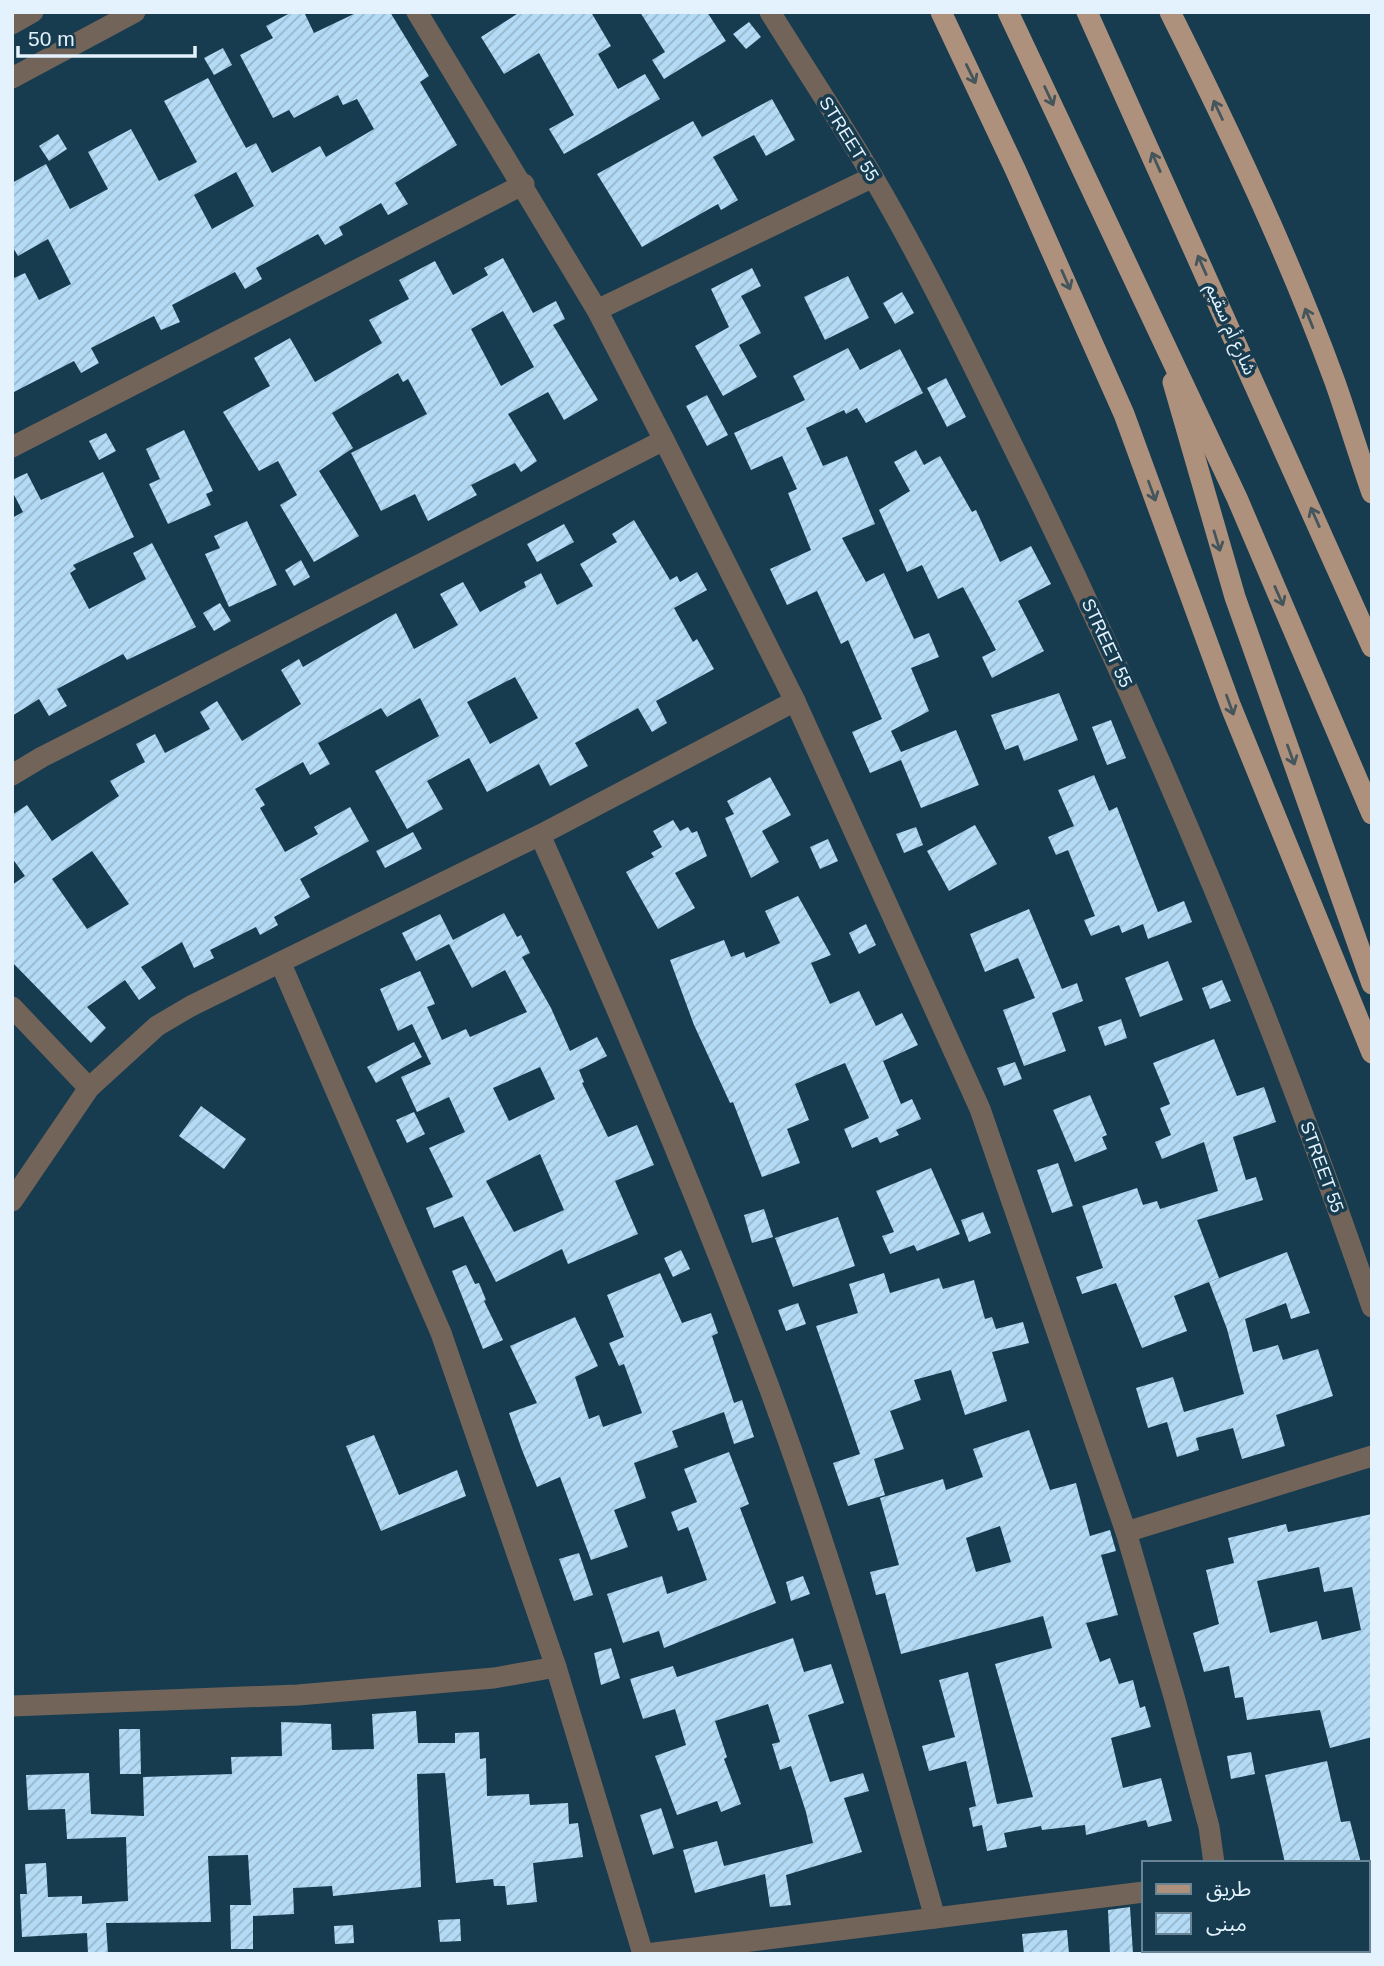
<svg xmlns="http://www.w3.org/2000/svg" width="1384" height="1966" viewBox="0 0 1384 1966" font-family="Arial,'Noto Sans Arabic',sans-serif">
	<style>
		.building { fill: url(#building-hatch); fill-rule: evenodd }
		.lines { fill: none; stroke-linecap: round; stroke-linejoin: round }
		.minor { stroke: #73645a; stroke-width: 21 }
		.major { stroke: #ae917c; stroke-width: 21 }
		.oneway { stroke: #44555c }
		.labels { text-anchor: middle; stroke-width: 7; stroke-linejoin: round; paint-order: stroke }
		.street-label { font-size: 18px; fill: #e3f2fd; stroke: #173b4f }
	</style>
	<defs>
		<pattern id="building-hatch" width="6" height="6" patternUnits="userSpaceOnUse" patternTransform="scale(1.75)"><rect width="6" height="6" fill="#b3dbf5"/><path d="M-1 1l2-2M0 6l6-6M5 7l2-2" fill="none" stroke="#97b6cb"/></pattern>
	</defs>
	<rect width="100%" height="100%" fill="#173b4f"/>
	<g class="building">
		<path d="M292 12H304L314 33 358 12H390L429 76 420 82 457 145 395 183 408 204 388 215 381 203 339 227 343 235 325 245 318 234 256 268 262 279 245 289 235 272 172 305 180 322 161 330 154 316 91 348 99 363 81 373 74 361 12 393V279L25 273 39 300 71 284 48 239 18 256 12 246V183L46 164 70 209 108 189 88 152 131 129 159 181 197 162 164 101 208 78 246 148 256 143 272 173 320 146 326 157 374 129 357 99 343 105 338 95 294 118 289 110 273 118 240 55 273 38 266 26ZM236 172 254 206 212 229 194 195Z"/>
		<path d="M520 12H591L611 46 598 54 618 89 645 74 660 99 564 154 549 129 574 115 539 53 504 74 481 37Z"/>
		<path d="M640 12H707L726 41 664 79 652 60 665 52Z"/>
		<path d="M749 22 761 37 746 49 733 34Z"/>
		<path d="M223 48 232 65 214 75 204 58Z"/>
		<path d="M772 99 795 140 766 156 754 135 713 157 738 200 721 210 718 204 642 247 597 174 693 121 702 137Z"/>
		<path d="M58 134 67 149 49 161 39 146Z"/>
		<path d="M503 258 533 313 556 301 565 319 553 325 598 400 564 420 548 392 508 414 537 461 521 472 515 463 471 485 477 495 428 521 415 494 381 511 351 453 427 414 408 379 403 382 398 373 332 413 353 448 319 471 359 536 314 562 280 505 297 495 278 461 259 471 223 412 270 386 254 358 290 338 315 382 382 343 369 320 409 299 399 280 435 261 453 295 488 275 484 268ZM503 311 534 367 501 386 471 329Z"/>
		<path d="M752 268 761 286 741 296 761 333 739 345 757 377 723 396 695 346 729 327 711 289Z"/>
		<path d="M848 276 869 318 825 340 804 297Z"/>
		<path d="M902 292 914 313 895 324 883 303Z"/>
		<path d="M848 348 860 370 900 349 923 393 866 423 857 408 846 414 844 410 806 428 823 466 847 456 875 524 842 538 866 582 884 573 914 639 929 633 939 657 911 668 929 711 891 731 901 752 956 730 979 785 921 808 901 760 870 773 852 732 882 719 848 640 841 644 817 591 787 605 770 569 811 550 788 493 797 489 782 456 751 470 734 433 805 400 793 376Z"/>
		<path d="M946 378 966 417 947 427 927 388Z"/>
		<path d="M707 395 728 435 707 446 686 406Z"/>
		<path d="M184 430 213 491 206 494 211 505 168 524 149 484 160 479 146 449Z"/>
		<path d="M106 433 116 451 99 460 89 441Z"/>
		<path d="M916 450 924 465 940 456 972 512 976 510 1000 562 1031 546 1051 584 1018 601 1044 651 992 678 982 657 996 650 963 587 938 599 922 565 907 572 879 510 910 491 894 462Z"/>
		<path d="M103 472 134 537 73 565 76 569 70 573 89 609 146 579 133 553 152 543 196 627 127 660 123 654 57 689 67 706 49 716 39 699 12 716V518L23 512 12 491V480L27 473 41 500Z"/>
		<path d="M634 520 670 580 677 576 680 582 697 572 707 590 674 608 693 642 697 639 714 669 656 701 667 723 652 732 638 708 575 743 588 766 550 786 539 764 487 792 469 758 427 781 443 809 407 829 375 771 439 736 420 698 387 717 381 708 318 743 330 764 310 775 303 762 255 789 265 805 260 808 285 852 318 834 314 827 350 807 369 841 300 879 310 897 274 917 278 925 260 935 256 927 210 950 214 958 194 968 182 942 141 967 156 988 139 1000 125 980 87 1007 106 1028 91 1043 12 962V885L25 876 12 858V815L27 805 52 841 119 796 110 781 145 762 136 744 155 734 165 753 210 729 200 712 217 701 242 741 301 704 281 670 299 659 303 667 396 613 414 649 458 625 440 594 463 582 480 612 526 587 524 582 541 573 557 605 593 586 580 564 617 542 612 534ZM515 677 538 718 490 744 467 702ZM92 851 129 904 87 929 52 879Z"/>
		<path d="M247 521 277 585 229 607 205 554 220 548 214 536Z"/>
		<path d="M564 524 574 542 537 562 527 544Z"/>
		<path d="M301 560 310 577 294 586 285 570Z"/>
		<path d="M220 603 231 621 214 631 203 613Z"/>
		<path d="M1059 693 1078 740 1024 761 1018 745 1005 750 991 715Z"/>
		<path d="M1111 720 1126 758 1107 765 1092 727Z"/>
		<path d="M1094 775 1109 811 1117 807 1158 912 1184 901 1192 922 1148 939 1143 924 1122 933 1119 925 1091 936 1084 920 1095 916 1068 850 1056 855 1048 837 1074 826 1058 790Z"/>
		<path d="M770 777 791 815 762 831 779 862 751 878 725 818 734 814 727 801Z"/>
		<path d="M673 820 680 831 688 827 692 833 697 831 707 856 675 873 695 908 658 929 626 872 654 857 651 853 662 847 653 831Z"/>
		<path d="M975 825 997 864 949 891 927 851Z"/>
		<path d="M916 827 923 845 904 853 896 834Z"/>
		<path d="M413 832 422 849 385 868 376 851Z"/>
		<path d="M828 839 838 861 820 869 810 847Z"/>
		<path d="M798 896 831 955 811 963 830 1004 859 991 876 1026 902 1013 918 1045 883 1061 901 1104 912 1099 921 1119 896 1130 899 1135 880 1143 877 1137 852 1148 844 1129 869 1118 845 1063 795 1084 809 1120 787 1129 800 1163 762 1177 733 1102 730 1103 694 1025 670 960 724 940 731 957 744 952 746 958 780 943 765 911Z"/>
		<path d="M1029 909 1062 989 1077 983 1083 1001 1052 1013 1066 1051 1024 1066 1003 1010 1035 998 1018 958 985 972 970 934Z"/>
		<path d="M504 913 517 937 521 935 530 953 522 957 551 1008 570 1051 597 1037 607 1056 579 1070 584 1082 582 1083 608 1137 637 1125 654 1165 615 1181 638 1234 568 1264 562 1249 496 1282 463 1216 434 1228 426 1208 453 1197 429 1148 465 1132 449 1097 417 1112 401 1077 431 1064 412 1024 398 1031 380 989 420 971 435 1004 427 1007 442 1040 466 1029 470 1037 527 1012 505 970 472 988 449 944 416 961 402 933 440 914 453 940ZM540 1067 555 1099 509 1121 493 1088ZM540 1154 564 1210 514 1232 486 1181Z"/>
		<path d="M866 924 876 945 859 954 849 933Z"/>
		<path d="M1168 961 1183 1000 1140 1017 1125 978Z"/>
		<path d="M1222 980 1231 1001 1210 1009 1202 988Z"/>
		<path d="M1121 1019 1127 1038 1105 1046 1098 1027Z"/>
		<path d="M1214 1039 1237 1096 1264 1087 1276 1122 1233 1137 1246 1180 1256 1177 1263 1200 1197 1220 1219 1278 1174 1296 1187 1331 1142 1348 1116 1283 1082 1294 1076 1277 1103 1268 1082 1206 1137 1188 1143 1205 1157 1201 1160 1209 1218 1191 1204 1142 1162 1159 1155 1142 1171 1135 1160 1108 1170 1104 1153 1063Z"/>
		<path d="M414 1042 422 1057 376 1083 367 1067Z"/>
		<path d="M1015 1062 1022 1079 1004 1086 997 1068Z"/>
		<path d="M1090 1095 1107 1135 1102 1137 1107 1149 1075 1162 1053 1110Z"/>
		<path d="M201 1106 246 1139 224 1169 179 1136Z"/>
		<path d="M414 1112 425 1134 407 1143 396 1120Z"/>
		<path d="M1058 1163 1073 1206 1052 1213 1037 1170Z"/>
		<path d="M931 1168 960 1234 917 1251 914 1245 890 1254 882 1236 894 1232 876 1191Z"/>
		<path d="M764 1209 773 1237 752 1243 744 1215Z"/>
		<path d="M983 1212 991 1233 969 1242 961 1220Z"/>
		<path d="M838 1217 855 1266 793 1287 775 1238Z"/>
		<path d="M681 1250 690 1269 673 1277 664 1258Z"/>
		<path d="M1287 1252 1310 1313 1291 1319 1286 1303 1245 1319 1253 1352 1278 1345 1283 1360 1318 1349 1333 1396 1276 1415 1285 1446 1242 1459 1233 1428 1196 1438 1199 1450 1177 1457 1167 1422 1148 1428 1136 1388 1173 1377 1184 1412 1244 1394 1227 1329 1209 1282Z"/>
		<path d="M466 1265 475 1284 479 1283 486 1300 484 1301 503 1340 483 1349 452 1271Z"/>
		<path d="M660 1273 682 1323 711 1313 718 1333 712 1336 734 1403 742 1400 754 1437 734 1444 724 1412 672 1431 678 1447 634 1463 646 1498 614 1510 628 1547 591 1560 560 1477 537 1487 522 1450 509 1413 537 1403 510 1346 575 1317 598 1366 575 1377 589 1419 599 1415 603 1427 642 1413 624 1364 619 1366 609 1343 624 1337 607 1295Z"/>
		<path d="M884 1273 890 1293 939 1278 943 1289 974 1280 985 1319 992 1317 996 1329 1023 1322 1029 1343 992 1352 1007 1401 965 1415 951 1370 914 1380 921 1400 890 1411 904 1449 874 1459 885 1495 848 1506 833 1463 860 1454 816 1326 858 1313 849 1284Z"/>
		<path d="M798 1303 806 1324 786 1331 778 1310Z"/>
		<path d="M1029 1430 1050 1490 1076 1483 1090 1536 1110 1530 1116 1551 1101 1555 1118 1615 1086 1623 1100 1662 1110 1658 1119 1684 1133 1680 1140 1708 1145 1706 1151 1727 1111 1738 1123 1788 1161 1778 1172 1821 1148 1827 1146 1820 1086 1835 1085 1825 1042 1830 1041 1826 1004 1833 1007 1847 987 1851 982 1825 973 1827 969 1808 976 1806 966 1761 929 1771 922 1746 955 1737 939 1680 968 1672 997 1804 1033 1797 995 1664 1052 1648 1043 1616 901 1654 885 1593 876 1595 870 1572 899 1565 880 1498 943 1479 946 1490 983 1477 973 1449ZM1000 1526 1011 1562 976 1572 966 1538Z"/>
		<path d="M374 1435 399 1495 457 1470 466 1496 381 1531 346 1446Z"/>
		<path d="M729 1452 749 1504 740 1508 776 1603 664 1648 659 1631 623 1643 607 1594 662 1576 667 1594 707 1580 688 1527 678 1531 671 1512 697 1502 684 1469Z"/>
		<path d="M1372 1514V1737L1330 1748 1320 1710 1247 1720 1243 1697 1235 1698 1229 1666 1204 1672 1193 1633 1219 1624 1206 1570 1234 1563 1228 1538 1286 1524 1288 1532ZM1319 1567 1324 1592 1352 1587 1361 1630 1322 1640 1317 1621 1270 1633 1257 1581Z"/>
		<path d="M579 1553 593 1595 574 1601 559 1559Z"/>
		<path d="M803 1576 810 1594 791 1601 786 1582Z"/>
		<path d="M793 1638 804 1672 831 1664 844 1703 808 1715 830 1782 863 1773 869 1791 844 1798 862 1852 786 1875 791 1905 770 1907 765 1874 695 1893 683 1850 717 1841 724 1866 813 1843 806 1812 791 1766 780 1770 772 1744 780 1742 768 1704 715 1721 727 1757 724 1759 741 1804 721 1812 717 1801 677 1815 655 1756 686 1745 675 1709 643 1719 630 1679 673 1666 677 1677Z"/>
		<path d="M611 1648 620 1678 601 1685 594 1653Z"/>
		<path d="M416 1711 418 1743H455V1733L479 1732 480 1759 486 1758 487 1796 529 1794 530 1805 568 1803 569 1824 578 1823 583 1857 533 1863 537 1902 507 1905 505 1886H494L493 1879 456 1883 445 1773 417 1774 421 1887 333 1896 332 1886 293 1888 294 1914 253 1916V1949H231L230 1905H251L248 1855 208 1856 211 1922 106 1923 108 1954H88L87 1933 22 1937 20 1894H27L25 1864 46 1863 48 1897 82 1896V1904L128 1901 126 1837 67 1839 65 1809 28 1810 26 1775 89 1773 91 1814 144 1816 143 1777 232 1774 231 1757 282 1756 281 1722 331 1724 332 1750 374 1749 372 1714Z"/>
		<path d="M119 1729H140L141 1774H120Z"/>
		<path d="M1251 1752 1255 1774 1231 1779 1227 1756Z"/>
		<path d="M1327 1761 1341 1822 1350 1821 1361 1863H1285L1265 1775Z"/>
		<path d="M661 1808 674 1848 653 1855 640 1815Z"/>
		<path d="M1130 1907 1133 1954H1110L1108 1910Z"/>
		<path d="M460 1919 461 1941 440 1942 438 1920Z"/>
		<path d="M353 1925 354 1943 335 1944 334 1926Z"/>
		<path d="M1067 1930 1069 1954H1024L1022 1934Z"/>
	</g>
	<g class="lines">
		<g class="minor">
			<path d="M417 12 597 310 664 440 795 701 980 1109 1126 1532 1175 1700 1209 1827 1214 1863"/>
			<path d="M770 12C804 67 840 121 873 177 930 274 978 376 1028 477 1160 747 1275 1023 1372 1307"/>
			<path d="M12 24 33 12"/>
			<path d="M12 78 135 12"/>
			<path d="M597 310 873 177"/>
			<path d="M12 447 524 184"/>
			<path d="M12 775 42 757 664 440"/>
			<path d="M540 835C622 1017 699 1200 769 1387 833 1561 885 1740 935 1918"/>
			<path d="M281 964 441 1333 556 1667 643 1954"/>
			<path d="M12 1007 89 1088"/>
			<path d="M12 1201 89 1088 157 1026 191 1006 540 835 795 701"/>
			<path d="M1126 1532 1372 1456"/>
			<path d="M12 1706 298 1695 494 1678 556 1667"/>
			<path d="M646 1954 1144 1892"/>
			<path d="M1212 1954 1213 1950"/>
		</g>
		<g class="major">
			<path d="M941 12 1015 169 1124 414 1231 707 1372 1053"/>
			<path d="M1008 12 1237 498 1372 814"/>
			<path d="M1087 12 1372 647"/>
			<path d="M1170 12C1230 132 1289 256 1335 382 1348 419 1359 456 1372 493"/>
			<path d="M1173 382 1235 597 1372 984"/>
		</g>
	</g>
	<defs><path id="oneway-shaft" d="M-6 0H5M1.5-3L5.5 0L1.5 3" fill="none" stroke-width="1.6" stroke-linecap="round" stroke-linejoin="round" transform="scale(1.75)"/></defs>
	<g class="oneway">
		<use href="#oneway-shaft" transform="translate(971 74) rotate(64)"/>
		<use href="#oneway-shaft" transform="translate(1049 96) rotate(65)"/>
		<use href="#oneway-shaft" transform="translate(1218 110) rotate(-115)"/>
		<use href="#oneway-shaft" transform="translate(1156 162) rotate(-114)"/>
		<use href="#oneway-shaft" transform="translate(1202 265) rotate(-114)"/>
		<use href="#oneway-shaft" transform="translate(1066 280) rotate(66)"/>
		<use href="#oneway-shaft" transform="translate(1309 318) rotate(-112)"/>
		<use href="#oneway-shaft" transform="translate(1152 491) rotate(70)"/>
		<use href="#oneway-shaft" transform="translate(1315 517) rotate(-114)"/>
		<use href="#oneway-shaft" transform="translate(1217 541) rotate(73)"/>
		<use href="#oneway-shaft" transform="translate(1279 596) rotate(66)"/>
		<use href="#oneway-shaft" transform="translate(1230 705) rotate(70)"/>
		<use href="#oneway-shaft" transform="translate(1291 755) rotate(70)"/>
	</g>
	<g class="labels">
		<g class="street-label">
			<text transform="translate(849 139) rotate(58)" y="6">STREET 55</text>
			<text transform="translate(1231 329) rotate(66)" y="6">شارع أم سقيم</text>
			<text transform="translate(1107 643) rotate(65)" y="6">STREET 55</text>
			<text transform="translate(1322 1167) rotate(70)" y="6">STREET 55</text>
		</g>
	</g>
	<rect width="1384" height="1966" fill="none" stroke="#e3f2fd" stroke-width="28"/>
	<rect x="1142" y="1861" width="228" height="91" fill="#173b4f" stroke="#698495" stroke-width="2"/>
	<rect x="1156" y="1884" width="35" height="10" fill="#ae917c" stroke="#698495" stroke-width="2"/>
	<text x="1206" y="1896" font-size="21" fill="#e3f2fd">طريق</text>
	<rect x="1156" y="1913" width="35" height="21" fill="url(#building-hatch)" stroke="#698495" stroke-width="2"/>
	<text x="1206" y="1931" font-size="21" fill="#e3f2fd">مبنى</text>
	<path d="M18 46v10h177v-10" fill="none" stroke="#e3f2fd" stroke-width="3.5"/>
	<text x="28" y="46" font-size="21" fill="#e3f2fd" stroke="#173b4f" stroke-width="5" paint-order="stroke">50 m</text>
</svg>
